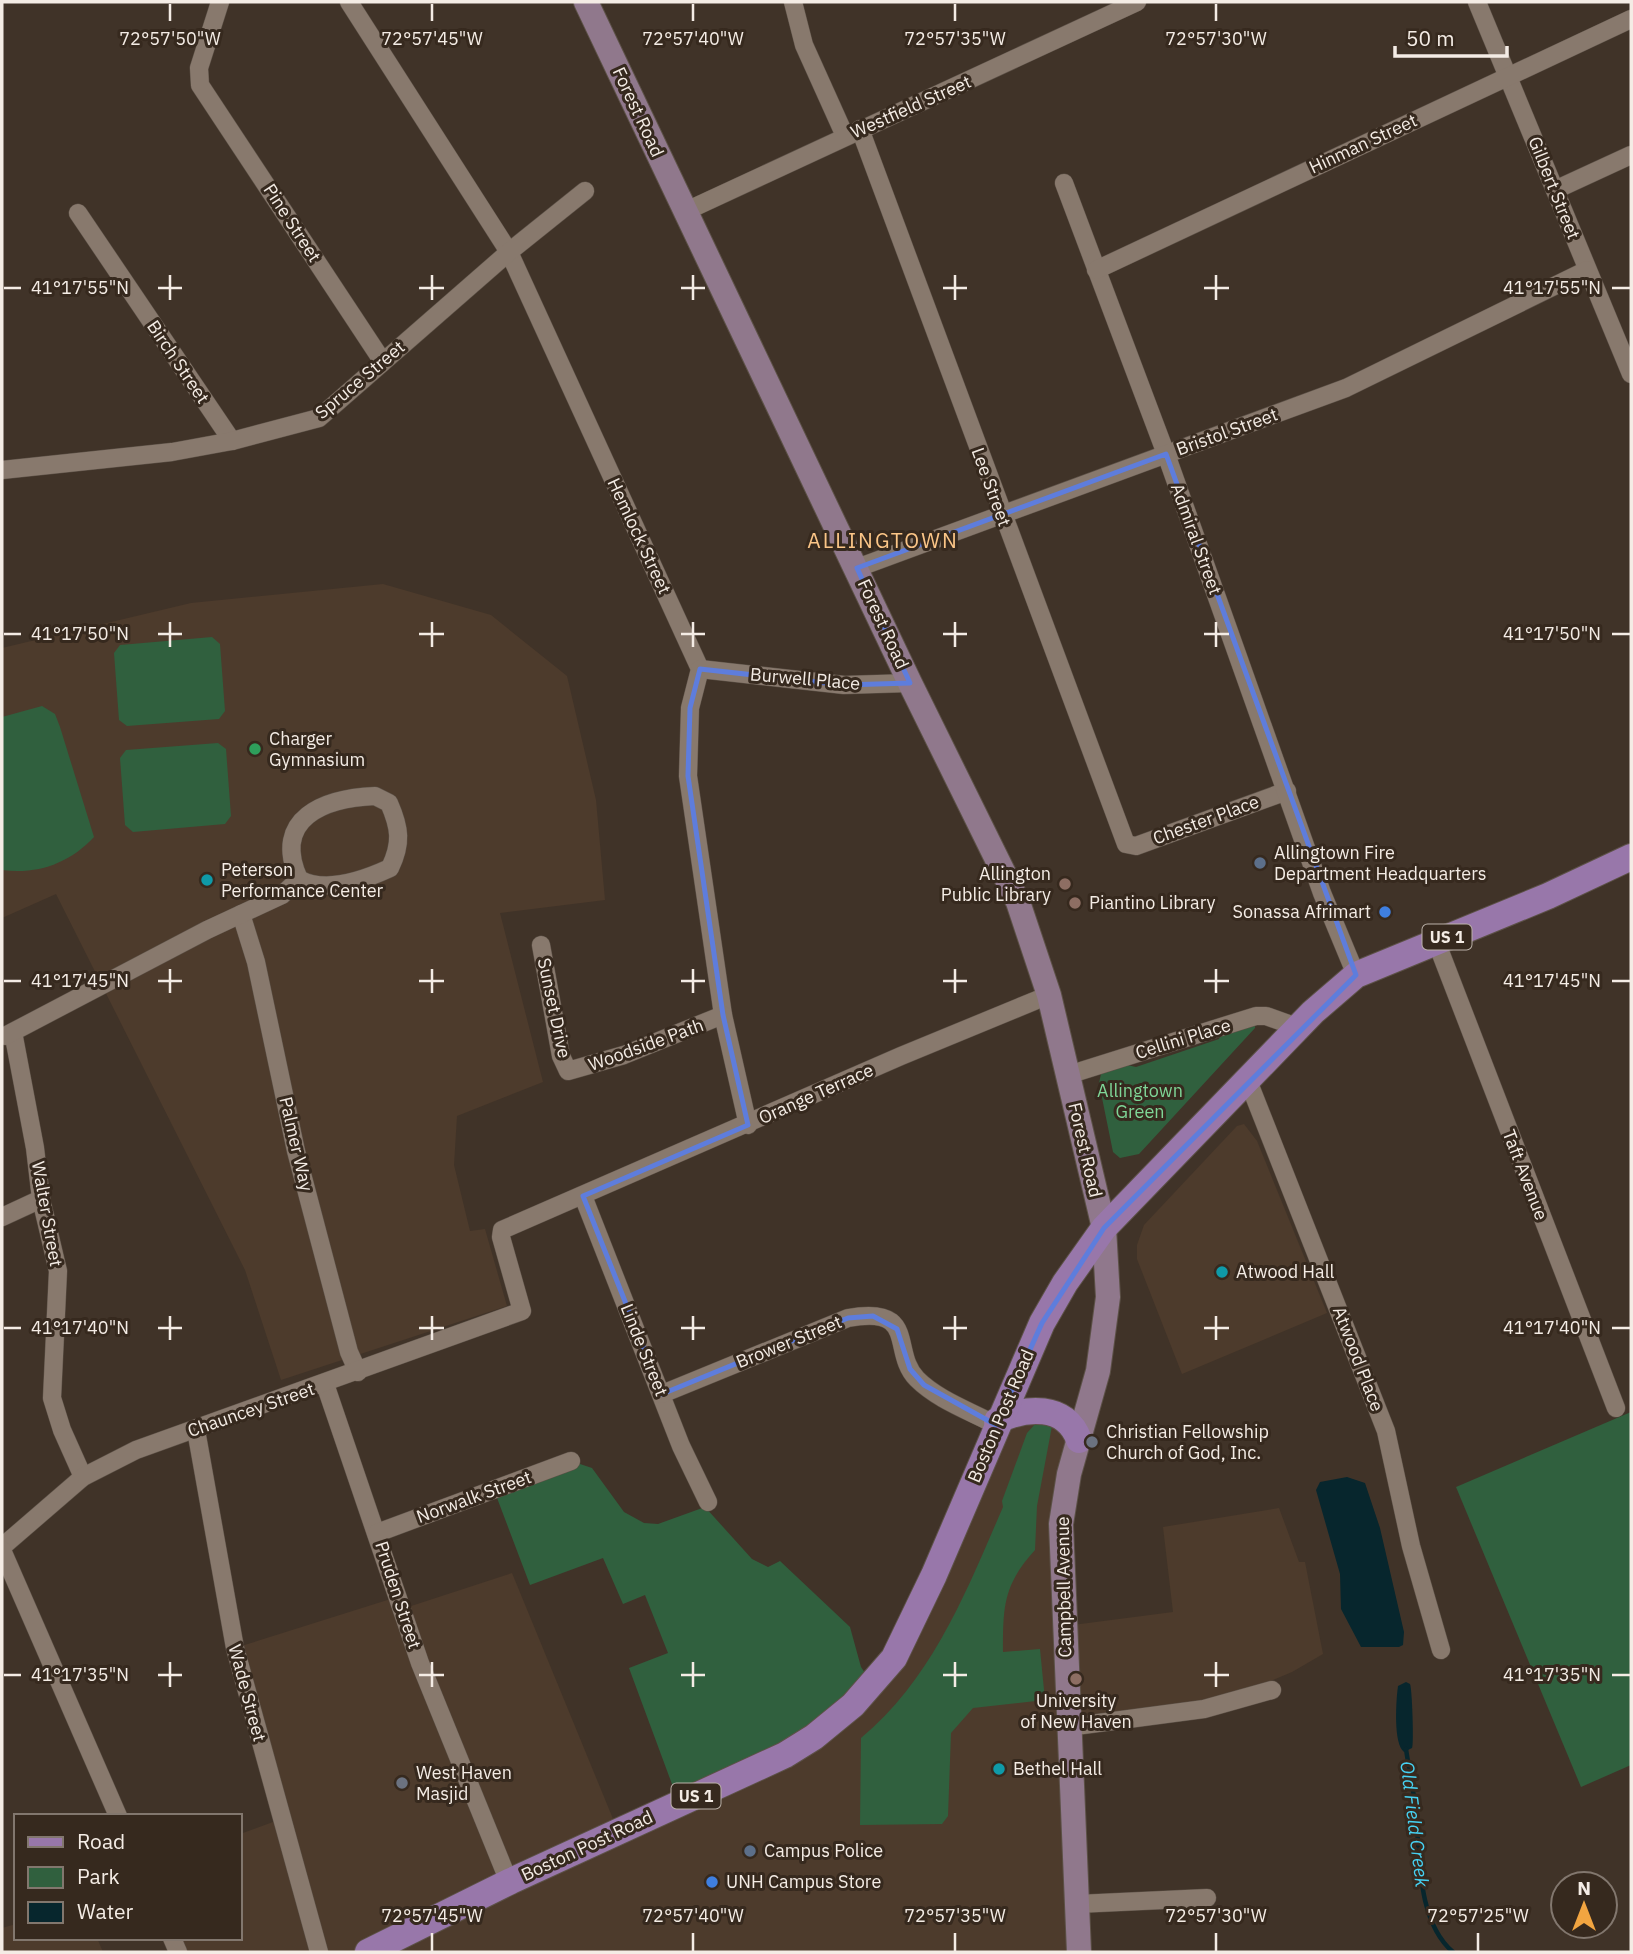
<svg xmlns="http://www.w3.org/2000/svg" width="1633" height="1954" viewBox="0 0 1633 1954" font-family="'IBM Plex Sans',sans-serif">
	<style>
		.built { fill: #4d3b2c }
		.green { fill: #30603e }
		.water { fill: #07262d }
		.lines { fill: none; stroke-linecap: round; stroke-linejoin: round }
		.stream { stroke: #07262d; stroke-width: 4.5 }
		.minor-casing { stroke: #5c5147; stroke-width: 19 }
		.secondary-casing { stroke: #5c5147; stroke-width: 26 }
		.primary-casing { stroke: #5c5147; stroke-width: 28 }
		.minor { stroke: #88796d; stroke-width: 18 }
		.secondary { stroke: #90788c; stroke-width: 24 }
		.primary { stroke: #9877aa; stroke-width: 26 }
		.marked { fill: none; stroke: #5e7ddc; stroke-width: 5; stroke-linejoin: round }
		.ticks { fill: none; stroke: #f4ece5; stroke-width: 2.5 }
		.leisure-dot { fill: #2e9e5b; stroke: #36291e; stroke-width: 2.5 }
		.service-dot { fill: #5c6f8a; stroke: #36291e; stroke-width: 2.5 }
		.culture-dot { fill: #0f9aa8; stroke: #36291e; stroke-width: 2.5 }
		.education-dot { fill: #8d6e63; stroke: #36291e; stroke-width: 2.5 }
		.shop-dot { fill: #3f7fe0; stroke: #36291e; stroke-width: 2.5 }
		.worship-dot { fill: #6b7280; stroke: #36291e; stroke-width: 2.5 }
		.labels { text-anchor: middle; stroke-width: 6; stroke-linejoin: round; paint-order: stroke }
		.shield { fill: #36291e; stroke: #bbb2a9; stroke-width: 2 }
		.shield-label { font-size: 16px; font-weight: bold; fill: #f4ece5 }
		.street-label { font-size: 18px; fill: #f4ece5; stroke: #36291e }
		.poi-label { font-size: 18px; fill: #f4ece5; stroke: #36291e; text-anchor: start }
		.park-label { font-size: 18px; fill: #7fd697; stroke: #36291e }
		.water-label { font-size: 19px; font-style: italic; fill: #46d1f2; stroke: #36291e }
		.quarter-label { font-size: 21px; letter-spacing: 2px; fill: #fbc587; stroke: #36291e }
		.ticks-label { font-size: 18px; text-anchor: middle; fill: #f4ece5; stroke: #36291e; stroke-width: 6; stroke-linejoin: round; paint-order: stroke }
	</style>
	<rect width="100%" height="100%" fill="#403328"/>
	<g class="built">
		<path d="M383 584 491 615 567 676 596 800 605 900 500 913 543 1082 457 1116 454 1165 470 1231 485 1229 507 1306 281 1380 245 1270 56 894 2 918V648L191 603Z"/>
		<path d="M1244 1124 1257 1141 1327 1313 1182 1374 1137 1259V1245L1144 1225 1237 1126Z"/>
		<path d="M997 1421 1068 1422 1065 1626 1173 1612 1163 1527 1279 1508 1299 1562H1305L1323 1654 1292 1672 1204 1709 1068 1727 1079 1952H178L172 1938H240V1834L281 1819 235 1648 397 1597 402 1609 512 1573 618 1831 873 1685Z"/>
		<path d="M16 1924V1938H97L103 1952H2V1928Z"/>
	</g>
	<g class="green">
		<path d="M212 637 220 644 225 711 219 719 127 726 119 720 114 653 120 645Z"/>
		<path d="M42 706 55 714 60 727 94 837C70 863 37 875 2 870V717Z"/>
		<path d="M218 743 226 749 231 816 225 824 133 832 125 825 120 758 126 750Z"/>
		<path d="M1255 1025V1028L1139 1154 1120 1158 1113 1152 1099 1083 1101 1074 1127 1065 1136 1067 1219 1039 1221 1033Z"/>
		<path d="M1631 1412V1765L1581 1787 1456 1487Z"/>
		<path d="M1036 1423 1052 1426 1037 1506 1035 1550C1003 1585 1003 1607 1003 1652L1040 1649 1045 1700 973 1708 951 1733 948 1816 942 1824 860 1825 861 1738C933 1678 967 1590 1003 1507L1002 1501 1027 1433Z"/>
		<path d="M571 1461 592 1468 624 1512 644 1523 658 1524 705 1507 752 1559 768 1567 780 1561 850 1627 861 1667 873 1685 853 1705 679 1803 629 1668 668 1653 645 1595 623 1604 603 1558 530 1585 494 1490Z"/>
	</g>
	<g class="water">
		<path d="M1347 1477 1365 1483 1380 1528 1404 1632 1403 1645 1399 1647H1361L1341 1609 1340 1574 1316 1490 1320 1482Z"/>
		<path d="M1406 1682 1410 1684C1412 1687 1414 1744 1412 1748L1404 1752C1393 1744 1396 1700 1398 1686Z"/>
	</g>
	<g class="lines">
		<path class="stream" d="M1406 1749C1409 1770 1414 1792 1416 1813 1420 1857 1417 1921 1453 1952"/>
		<defs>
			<g id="minor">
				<path d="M220 2 199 68 200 85 383 362"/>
				<path d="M349 2 509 252 700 669 690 708 688 776 723 1015 748 1125"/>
				<path d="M793 2 804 45 845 136"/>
				<path d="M1477 2 1631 374"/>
				<path d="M860 129 1126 844 1136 846 1287 791"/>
				<path d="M1064 183 1166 454 1322 893 1356 975"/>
				<path d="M1555 190 1631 155"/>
				<path d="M684 212 1137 2"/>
				<path d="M78 213 232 441"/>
				<path d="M1096 270 1631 19"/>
				<path d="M2 470 172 452 232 441 319 418 509 252 585 191"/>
				<path d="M857 568 1346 388 1587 270"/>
				<path d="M700 669 844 685 910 683"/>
				<path d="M375 796 389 803C400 828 402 843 390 868 364 880 326 894 299 879 271 818 325 798 375 796Z"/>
				<path d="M241 914 256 962 296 1151 349 1352 358 1372"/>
				<path d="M1436 941 1616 1408"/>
				<path d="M541 945 561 1056 568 1071 624 1055 723 1015"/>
				<path d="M13 1032 35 1148 41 1199 58 1271 52 1398 62 1430 83 1477"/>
				<path d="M5 1036 207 930 282 895 299 879"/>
				<path d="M1068 1075 1256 1016H1266L1297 1027"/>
				<path d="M1247 1078 1386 1431 1411 1546 1441 1650"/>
				<path d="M583 1196 681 1446 708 1502"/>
				<path d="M2 1217 41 1199"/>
				<path d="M325 1384 420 1663 509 1882"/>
				<path d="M662 1394 848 1318C919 1305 890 1352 917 1379 938 1400 970 1411 996 1425"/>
				<path d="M196 1430 235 1648 319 1952"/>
				<path d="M377 1533 571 1461"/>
				<path d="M2 1547 83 1477 136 1450 522 1311 501 1237 502 1230 901 1056 1049 995"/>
				<path d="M2 1550 118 1816"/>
				<path d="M1068 1727 1204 1709 1272 1690"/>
				<path d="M1077 1904 1207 1898"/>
				<path d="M172 1938 178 1952"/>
			</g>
			<path id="secondary" d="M586 2 910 683 1018 902 1049 995 1104 1228 1108 1297 1098 1371 1069 1474 1061 1524 1079 1952"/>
			<g id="primary">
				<path d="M997 1421C1025 1407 1066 1403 1079 1440"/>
				<path d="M368 1952 511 1881 785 1755 814 1737 853 1705 894 1658 934 1575 1042 1323 1065 1283 1104 1228 1313 1012 1356 975 1548 896 1631 857"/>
			</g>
		</defs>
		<use href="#minor" class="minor-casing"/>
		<use href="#secondary" class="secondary-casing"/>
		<use href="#primary" class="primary-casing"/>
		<use href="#minor" class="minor"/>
		<use href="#secondary" class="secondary"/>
		<use href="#primary" class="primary"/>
	</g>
	<path class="marked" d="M1166 454 1356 975 1104 1228 1042 1323 996 1425 924 1385 910 1369 897 1329 873 1316 848 1318 662 1394 583 1196 748 1125 723 1015 688 776 690 708 700 669 844 685 910 683 857 568Z"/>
	<path class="ticks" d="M170 4V21M432 4V21M693 4V21M955 4V21M1216 4V21M170 275V300M432 275V300M693 275V300M955 275V300M1216 275V300M4 288H21M158 288H182M419 288H444M681 288H705M943 288H967M1204 288H1229M1612 288H1630M170 622V647M432 622V647M693 622V647M955 622V647M1216 622V647M4 634H21M158 634H182M419 634H444M681 634H705M943 634H967M1204 634H1229M1612 634H1630M170 969V993M432 969V993M693 969V993M955 969V993M1216 969V993M4 981H21M158 981H182M419 981H444M681 981H705M943 981H967M1204 981H1229M1612 981H1630M170 1316V1340M432 1316V1340M693 1316V1340M955 1316V1340M1216 1316V1340M4 1328H21M158 1328H182M419 1328H444M681 1328H705M943 1328H967M1204 1328H1229M1612 1328H1630M170 1662V1687M432 1662V1687M693 1662V1687M955 1662V1687M1216 1662V1687M4 1675H21M158 1675H182M419 1675H444M681 1675H705M943 1675H967M1204 1675H1229M1612 1675H1630M432 1933V1951M693 1933V1951M955 1933V1951M1216 1933V1951M1478 1933V1951"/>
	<circle class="leisure-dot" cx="255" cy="749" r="7"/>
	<g class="service-dot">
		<circle cx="1260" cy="863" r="7"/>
		<circle cx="750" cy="1851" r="7"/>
	</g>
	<g class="culture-dot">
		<circle cx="207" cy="880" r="7"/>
		<circle cx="1222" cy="1272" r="7"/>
		<circle cx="999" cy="1769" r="7"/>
	</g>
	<g class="education-dot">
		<circle cx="1065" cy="884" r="7"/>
		<circle cx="1075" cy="903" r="7"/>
		<circle cx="1076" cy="1679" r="7"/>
	</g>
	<g class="shop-dot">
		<circle cx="1385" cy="912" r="7"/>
		<circle cx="712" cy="1882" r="7"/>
	</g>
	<g class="worship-dot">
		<circle cx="1092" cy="1442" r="7"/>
		<circle cx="402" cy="1783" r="7"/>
	</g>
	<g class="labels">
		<g class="shield">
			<rect x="1422.5" y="924.5" width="49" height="25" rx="5"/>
			<rect x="671.5" y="1783.5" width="49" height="25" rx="5"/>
		</g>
		<g class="shield-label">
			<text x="1447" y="943">US 1</text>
			<text x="696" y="1802">US 1</text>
		</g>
		<g class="street-label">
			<text transform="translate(911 107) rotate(-24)" y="6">Westfield Street</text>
			<text transform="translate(638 112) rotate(65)" y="6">Forest Road</text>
			<text transform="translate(1363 144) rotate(-25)" y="6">Hinman Street</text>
			<text transform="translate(1554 188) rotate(68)" y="6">Gilbert Street</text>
			<text transform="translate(292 223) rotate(57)" y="6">Pine Street</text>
			<text transform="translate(178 362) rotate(56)" y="6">Birch Street</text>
			<text transform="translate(360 380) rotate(-40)" y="6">Spruce Street</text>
			<text transform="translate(1227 432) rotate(-20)" y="6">Bristol Street</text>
			<text transform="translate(991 487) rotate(70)" y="6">Lee Street</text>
			<text transform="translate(639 536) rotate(65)" y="6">Hemlock Street</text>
			<text transform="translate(1196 539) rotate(70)" y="6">Admiral Street</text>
			<text transform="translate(883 624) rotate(65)" y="6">Forest Road</text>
			<text transform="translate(805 679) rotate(5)" y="6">Burwell Place</text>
			<text transform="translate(1206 820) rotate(-20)" y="6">Chester Place</text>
			<text transform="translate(554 1008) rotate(78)" y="6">Sunset Drive</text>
			<text transform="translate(1183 1039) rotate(-17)" y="6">Cellini Place</text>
			<text transform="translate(646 1045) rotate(-20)" y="6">Woodside Path</text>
			<text transform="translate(816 1094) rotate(-24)" y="6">Orange Terrace</text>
			<text transform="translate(296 1144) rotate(77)" y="6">Palmer Way</text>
			<text transform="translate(1085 1150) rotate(77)" y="6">Forest Road</text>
			<text transform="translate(1525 1175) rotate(69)" y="6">Taft Avenue</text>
			<text transform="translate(47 1214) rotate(80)" y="6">Walter Street</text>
			<text transform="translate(789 1342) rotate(-22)" y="6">Brower Street</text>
			<text transform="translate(644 1350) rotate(68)" y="6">Linde Street</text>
			<text transform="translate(1358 1359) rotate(69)" y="6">Atwood Place</text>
			<text transform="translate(251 1410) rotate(-19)" y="6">Chauncey Street</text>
			<text transform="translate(1001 1416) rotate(-67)" y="6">Boston Post Road</text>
			<text transform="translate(474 1497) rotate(-20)" y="6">Norwalk Street</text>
			<text transform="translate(1064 1587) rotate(-91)" y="6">Campbell Avenue</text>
			<text transform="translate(398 1595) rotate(72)" y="6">Pruden Street</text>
			<text transform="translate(247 1693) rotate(75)" y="6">Wade Street</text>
			<text transform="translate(587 1846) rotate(-25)" y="6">Boston Post Road</text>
		</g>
		<g class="poi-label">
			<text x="269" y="745">Charger<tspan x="269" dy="21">Gymnasium</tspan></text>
			<text x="1274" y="859">Allingtown Fire<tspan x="1274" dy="21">Department Headquarters</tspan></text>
			<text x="221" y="876">Peterson<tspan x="221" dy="21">Performance Center</tspan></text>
			<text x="1051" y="880" text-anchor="end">Allington<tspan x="1051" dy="21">Public Library</tspan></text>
			<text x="1089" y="909">Piantino Library</text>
			<text x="1371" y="918" text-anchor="end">Sonassa Afrimart</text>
			<text x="1236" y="1278">Atwood Hall</text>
			<text x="1106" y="1438">Christian Fellowship<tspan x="1106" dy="21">Church of God, Inc.</tspan></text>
			<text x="1076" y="1707" text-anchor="middle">University<tspan x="1076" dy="21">of New Haven</tspan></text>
			<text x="1013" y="1775">Bethel Hall</text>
			<text x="416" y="1779">West Haven<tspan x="416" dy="21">Masjid</tspan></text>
			<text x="764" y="1857">Campus Police</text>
			<text x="726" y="1888">UNH Campus Store</text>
		</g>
		<g class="park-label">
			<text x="1140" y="1097">Allingtown<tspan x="1140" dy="21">Green</tspan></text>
		</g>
		<g class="water-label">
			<text transform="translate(1415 1824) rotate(83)" y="7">Old Field Creek</text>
		</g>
		<g class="quarter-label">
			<text x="883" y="548">ALLINGTOWN</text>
		</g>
	</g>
	<g class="ticks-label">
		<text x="170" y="45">72°57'50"W</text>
		<text x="432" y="45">72°57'45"W</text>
		<text x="693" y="45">72°57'40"W</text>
		<text x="955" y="45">72°57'35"W</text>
		<text x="1216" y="45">72°57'30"W</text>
		<text x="80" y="294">41°17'55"N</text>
		<text x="1552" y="294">41°17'55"N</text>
		<text x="80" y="640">41°17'50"N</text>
		<text x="1552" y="640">41°17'50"N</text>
		<text x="80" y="987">41°17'45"N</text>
		<text x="1552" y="987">41°17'45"N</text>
		<text x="80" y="1334">41°17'40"N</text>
		<text x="1552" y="1334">41°17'40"N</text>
		<text x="80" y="1681">41°17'35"N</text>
		<text x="1552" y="1681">41°17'35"N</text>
		<text x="432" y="1922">72°57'45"W</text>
		<text x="693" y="1922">72°57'40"W</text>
		<text x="955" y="1922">72°57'35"W</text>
		<text x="1216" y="1922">72°57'30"W</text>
		<text x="1478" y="1922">72°57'25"W</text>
	</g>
	<rect width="1633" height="1954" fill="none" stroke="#f4ece5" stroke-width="7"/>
	<rect x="14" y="1814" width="228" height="126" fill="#36291e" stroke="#82776e" stroke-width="2"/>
	<rect x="28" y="1837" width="35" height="10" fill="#9877aa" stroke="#82776e" stroke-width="2"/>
	<text x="77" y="1849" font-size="21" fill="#f4ece5">Road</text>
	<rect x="28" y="1867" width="35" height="21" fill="#30603e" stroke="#82776e" stroke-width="2"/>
	<text x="77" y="1884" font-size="21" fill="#f4ece5">Park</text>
	<rect x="28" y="1902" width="35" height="21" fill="#07262d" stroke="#82776e" stroke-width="2"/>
	<text x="77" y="1919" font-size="21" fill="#f4ece5">Water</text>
	<g transform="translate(1584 1905)"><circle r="33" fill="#36291e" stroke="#82776e" stroke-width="2"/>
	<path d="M0-5L12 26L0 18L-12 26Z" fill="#f2a541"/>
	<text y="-10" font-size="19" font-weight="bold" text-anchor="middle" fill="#f4ece5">N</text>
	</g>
	<path d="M1395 46v10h112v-10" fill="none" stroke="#f4ece5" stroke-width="3.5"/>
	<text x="1406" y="46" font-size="21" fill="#f4ece5" stroke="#36291e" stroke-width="5" paint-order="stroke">50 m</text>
</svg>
